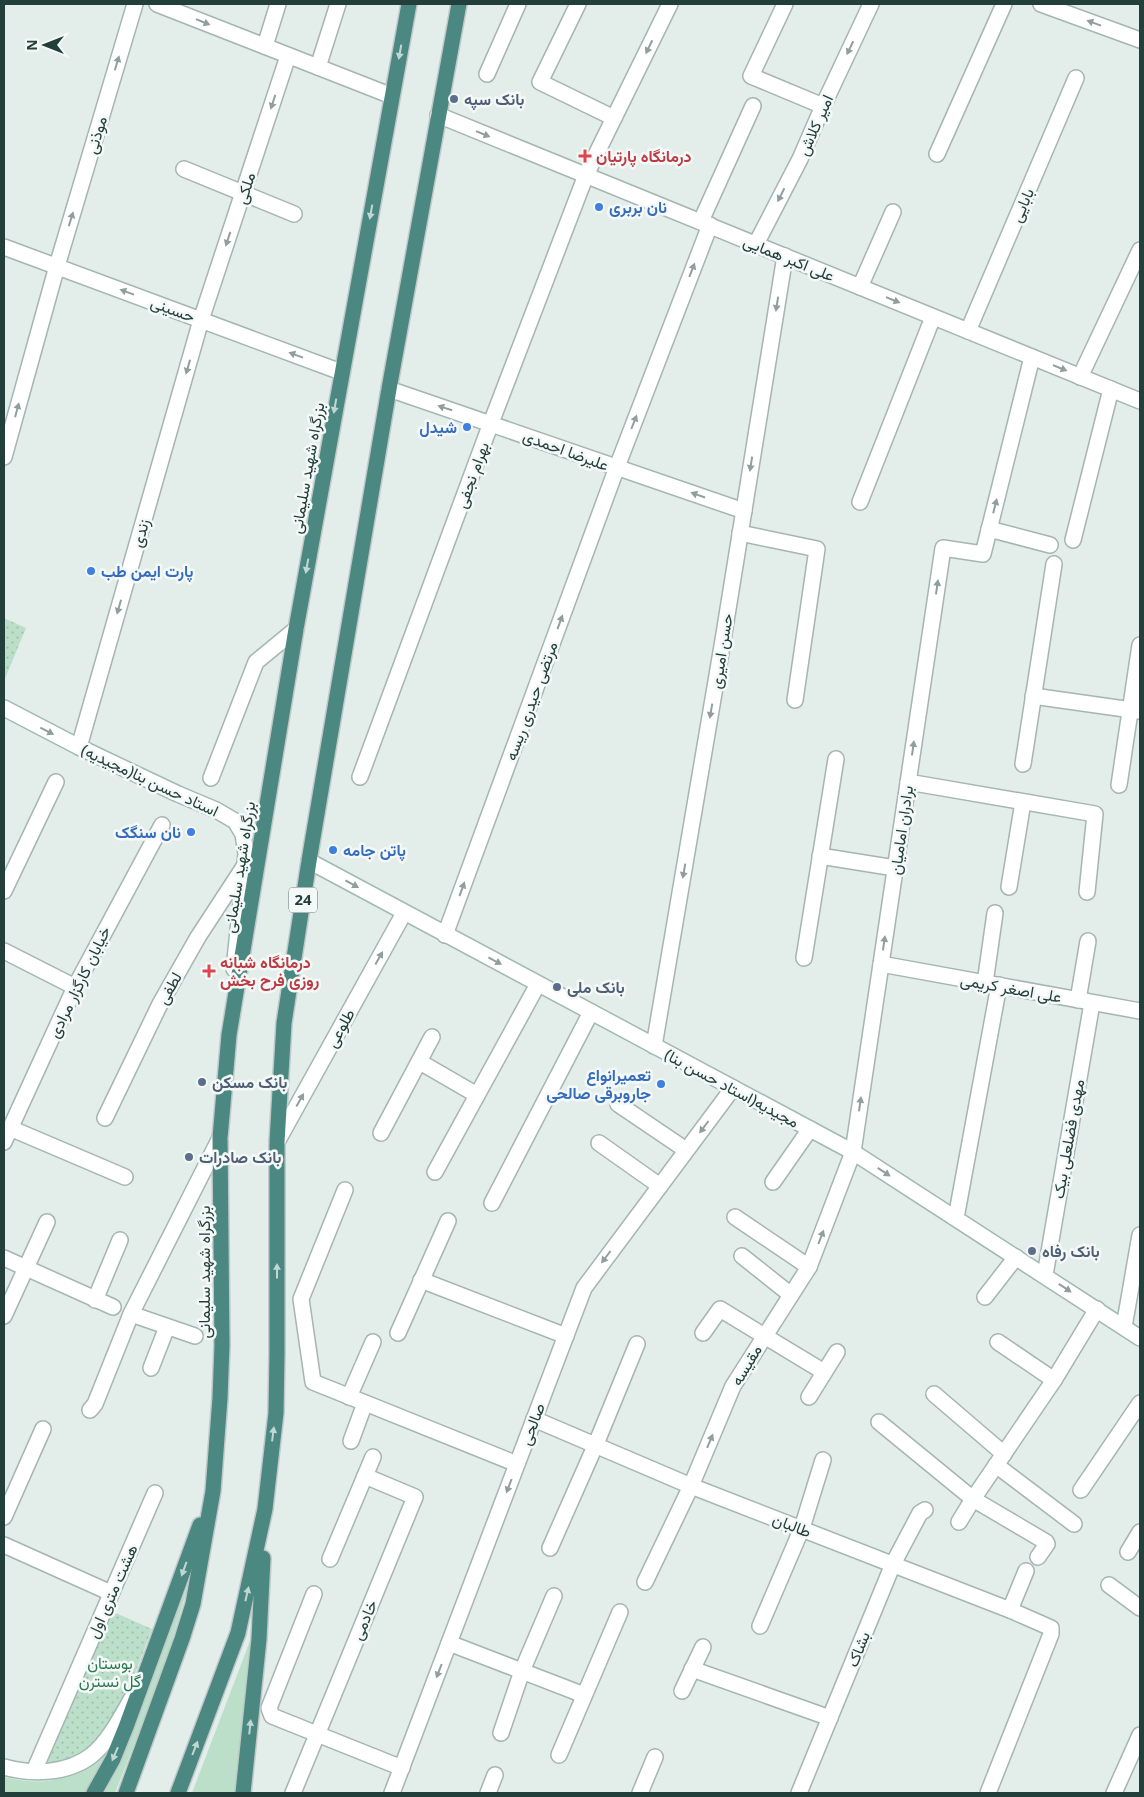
<svg xmlns="http://www.w3.org/2000/svg" width="1144" height="1797" viewBox="0 0 1144 1797" font-family="'Noto Sans',Vazirmatn,sans-serif">
	<style>
		.green { fill: #bbdfc9 }
		.park { fill: url(#park-dots) }
		.lines { fill: none; stroke-linecap: round; stroke-linejoin: round }
		.minor-casing { stroke: #a5b5b2; stroke-width: 18 }
		.secondary-casing { stroke: #a1b9b3; stroke-width: 18 }
		.trunk-casing { stroke: #c1c9c8; stroke-width: 18 }
		.minor { stroke: #fff; stroke-width: 15 }
		.secondary { stroke: #fff; stroke-width: 15 }
		.trunk { stroke: #4a8881; stroke-width: 15 }
		.oneway { fill: #909f9d }
		.oneway2 { fill: #c1d7d4 }
		.service-dot { fill: #5c6f8a; stroke: #f4f9f7; stroke-width: 2 }
		.health-dot { fill: #e0444e; stroke: #f4f9f7; stroke-width: 2 }
		.shop-dot { fill: #3f7fe0; stroke: #f4f9f7; stroke-width: 2 }
		.labels { text-anchor: middle; stroke-width: 5; stroke-linejoin: round; paint-order: stroke }
		.shield { fill: #f4f9f7; stroke: #617773; stroke-width: 1 }
		.shield-label { font-size: 15px; font-weight: bold; fill: #223f3b }
		.service-label { font-size: 16px; font-weight: bold; fill: #4e5e75; stroke: #f4f9f7; text-anchor: start }
		.street-label { font-size: 16px; fill: #223f3b; stroke: #f4f9f7 }
		.health-label { font-size: 16px; font-weight: bold; fill: #be3a42; stroke: #f4f9f7; text-anchor: start }
		.shop-label { font-size: 16px; font-weight: bold; fill: #366cbe; stroke: #f4f9f7; text-anchor: start }
		.park-label { font-size: 16px; fill: #2b7752; stroke: #f4f9f7 }
	</style>
	<defs>
		<pattern id="park-dots" width="8" height="8" patternUnits="userSpaceOnUse" patternTransform="scale(1.25)"><rect width="8" height="8" fill="#bbdfc9"/><path d="M2 2h.1M6 6h.1" fill="none" stroke="#a0c0ae" stroke-width="1.8" stroke-linecap="round"/></pattern>
	</defs>
	<rect width="100%" height="100%" fill="#e3edea"/>
	<g class="green">
		<path d="M189 1583 164 1668 115 1793H101L151 1677Z"/>
		<path d="M258 1613 237 1793H192L250 1641Z"/>
		<path d="M125 1722 88 1793H4V1777C70 1793 84 1765 125 1722Z"/>
	</g>
	<g class="park">
		<path d="M4 618 26 628 4 681Z"/>
		<path d="M111 1611 152 1629C135 1671 118 1734 76 1757 66 1762 56 1764 46 1765Z"/>
	</g>
	<g class="lines">
		<defs>
			<g id="minor">
				<path d="M157 4 392 96"/>
				<path d="M578 4 540 82 614 118"/>
				<path d="M785 4 751 76 823 106"/>
				<path d="M1041 4 1140 40"/>
				<path d="M265 46 278 4"/>
				<path d="M318 67 338 4"/>
				<path d="M487 74 518 4"/>
				<path d="M438 115 1140 401"/>
				<path d="M937 154 1004 4"/>
				<path d="M184 169 294 214"/>
				<path d="M701 221 753 106"/>
				<path d="M756 244 800 159 823 106 871 4"/>
				<path d="M4 247 341 372"/>
				<path d="M860 287 893 212"/>
				<path d="M968 331 1076 78"/>
				<path d="M1080 377 1140 250"/>
				<path d="M389 389 744 511"/>
				<path d="M4 457 57 266 135 4"/>
				<path d="M860 502 933 317"/>
				<path d="M989 529 1050 545"/>
				<path d="M740 533 817 549 795 700"/>
				<path d="M1073 540 1111 389"/>
				<path d="M1033 696 1139 711"/>
				<path d="M79 747 201 320 288 56"/>
				<path d="M1023 764 1054 564"/>
				<path d="M360 777 491 423 586 175 670 4"/>
				<path d="M211 778 256 662 296 629"/>
				<path d="M908 782 1095 814 1087 892"/>
				<path d="M1119 785 1140 645"/>
				<path d="M820 856 895 868"/>
				<path d="M1009 887 1023 802"/>
				<path d="M4 891 56 782"/>
				<path d="M445 935 617 467 710 225"/>
				<path d="M4 951 75 987"/>
				<path d="M804 958 836 759"/>
				<path d="M881 964 1140 1011"/>
				<path d="M985 983 995 913"/>
				<path d="M1078 1000 1088 941"/>
				<path d="M654 1046 723 640 785 256"/>
				<path d="M420 1062 477 1095"/>
				<path d="M618 1104 686 1150"/>
				<path d="M105 1118 160 1004 198 937 245 865"/>
				<path d="M10 1128 125 1177"/>
				<path d="M381 1133 432 1037"/>
				<path d="M4 1142 75 987 162 825"/>
				<path d="M277 1142 404 913"/>
				<path d="M599 1143 660 1186"/>
				<path d="M435 1172 538 984"/>
				<path d="M773 1182 810 1129"/>
				<path d="M345 1190 301 1299 313 1382 517 1464"/>
				<path d="M492 1203 591 1012"/>
				<path d="M735 1217 809 1267"/>
				<path d="M956 1218 999 985"/>
				<path d="M742 1256 791 1295"/>
				<path d="M4 1258 113 1307"/>
				<path d="M1045 1275 1092 1003"/>
				<path d="M421 1280 566 1336"/>
				<path d="M985 1297 1016 1257"/>
				<path d="M95 1300 120 1240"/>
				<path d="M131 1314 195 1336"/>
				<path d="M4 1316 47 1222"/>
				<path d="M1124 1327 1140 1235"/>
				<path d="M398 1333 448 1221"/>
				<path d="M703 1333 720 1309 824 1372"/>
				<path d="M998 1342 1054 1380"/>
				<path d="M151 1368 167 1327"/>
				<path d="M934 1394 1004 1454"/>
				<path d="M349 1397 373 1342"/>
				<path d="M809 1397 837 1352"/>
				<path d="M90 1410 95 1404 131 1314 220 1138"/>
				<path d="M534 1419 691 1486 1010 1610 1051 1628V1634L988 1793"/>
				<path d="M879 1422 973 1499 1046 1542 1047 1544 1038 1557"/>
				<path d="M351 1441 365 1403"/>
				<path d="M996 1465 1074 1524"/>
				<path d="M1081 1490 1140 1403"/>
				<path d="M4 1517 43 1429"/>
				<path d="M959 1522 973 1499 1054 1380 1097 1309"/>
				<path d="M4 1545 111 1593"/>
				<path d="M550 1548 596 1444 637 1344"/>
				<path d="M1128 1552 1140 1532"/>
				<path d="M330 1559 373 1457"/>
				<path d="M645 1582 691 1486 733 1386 809 1267 853 1152 943 548 983 554 1032 357"/>
				<path d="M1109 1585 1140 1608"/>
				<path d="M314 1594 269 1708 272 1716 402 1768"/>
				<path d="M1010 1610 1026 1571"/>
				<path d="M760 1626 802 1528 823 1460"/>
				<path d="M449 1643 584 1695"/>
				<path d="M692 1669 830 1718"/>
				<path d="M682 1691 703 1647"/>
				<path d="M501 1733 522 1671 554 1596"/>
				<path d="M559 1755 620 1612"/>
				<path d="M34 1771 155 1493"/>
				<path d="M293 1793 415 1497 365 1476"/>
				<path d="M392 1793 584 1288 733 1088"/>
				<path d="M488 1793 495 1775"/>
				<path d="M640 1793 655 1757"/>
				<path d="M799 1793 893 1564 920 1513 925 1510"/>
				<path d="M1114 1793 1140 1735"/>
			</g>
			<g id="secondary">
				<path d="M4 708 79 747 178 794 216 810 235 821 243 834 246 854 234 969"/>
				<path d="M309 861 853 1152 1140 1338"/>
				<path d="M4 1767C32 1775 68 1774 92 1755 109 1741 121 1717 132 1698"/>
			</g>
			<g id="trunk">
				<path d="M94 1793 113 1759 126 1727 200 1525"/>
				<path d="M126 1793 182 1639 193 1604 213 1491 220 1398 222 1345 220 1138 229 1035 296 629 409 4"/>
				<path d="M178 1793 238 1633 265 1509 276 1413 277 1353V1142L284 1023 309 861 389 389 459 4"/>
				<path d="M243 1793 259 1639 263 1558"/>
			</g>
		</defs>
		<use href="#minor" class="minor-casing"/>
		<use href="#secondary" class="secondary-casing"/>
		<use href="#trunk" class="trunk-casing"/>
		<use href="#minor" class="minor"/>
		<use href="#secondary" class="secondary"/>
		<use href="#trunk" class="trunk"/>
	</g>
	<defs><path id="oneway-solid" d="M-6-.8H1V-3.2L6.5 0L1 3.2V.8H-6Z" transform="scale(1.25)"/></defs>
	<g class="oneway">
		<use href="#oneway-solid" transform="translate(203 22) rotate(22)"/>
		<use href="#oneway-solid" transform="translate(1094 23) rotate(-160)"/>
		<use href="#oneway-solid" transform="translate(649 47) rotate(116)"/>
		<use href="#oneway-solid" transform="translate(850 48) rotate(115)"/>
		<use href="#oneway-solid" transform="translate(117 63) rotate(-73)"/>
		<use href="#oneway-solid" transform="translate(273 102) rotate(108)"/>
		<use href="#oneway-solid" transform="translate(483 134) rotate(22)"/>
		<use href="#oneway-solid" transform="translate(781 195) rotate(117)"/>
		<use href="#oneway-solid" transform="translate(71 219) rotate(-73)"/>
		<use href="#oneway-solid" transform="translate(228 239) rotate(108)"/>
		<use href="#oneway-solid" transform="translate(692 270) rotate(-69)"/>
		<use href="#oneway-solid" transform="translate(127 292) rotate(-160)"/>
		<use href="#oneway-solid" transform="translate(893 300) rotate(22)"/>
		<use href="#oneway-solid" transform="translate(777 304) rotate(99)"/>
		<use href="#oneway-solid" transform="translate(296 355) rotate(-160)"/>
		<use href="#oneway-solid" transform="translate(188 367) rotate(106)"/>
		<use href="#oneway-solid" transform="translate(1060 368) rotate(22)"/>
		<use href="#oneway-solid" transform="translate(445 408) rotate(-162)"/>
		<use href="#oneway-solid" transform="translate(17 410) rotate(-75)"/>
		<use href="#oneway-solid" transform="translate(634 422) rotate(-69)"/>
		<use href="#oneway-solid" transform="translate(751 464) rotate(99)"/>
		<use href="#oneway-solid" transform="translate(698 495) rotate(-161)"/>
		<use href="#oneway-solid" transform="translate(995 506) rotate(-76)"/>
		<use href="#oneway-solid" transform="translate(937 587) rotate(-82)"/>
		<use href="#oneway-solid" transform="translate(119 607) rotate(106)"/>
		<use href="#oneway-solid" transform="translate(560 622) rotate(-70)"/>
		<use href="#oneway-solid" transform="translate(711 711) rotate(100)"/>
		<use href="#oneway-solid" transform="translate(47 731) rotate(27)"/>
		<use href="#oneway-solid" transform="translate(913 748) rotate(-82)"/>
		<use href="#oneway-solid" transform="translate(684 871) rotate(100)"/>
		<use href="#oneway-solid" transform="translate(352 884) rotate(29)"/>
		<use href="#oneway-solid" transform="translate(462 889) rotate(-70)"/>
		<use href="#oneway-solid" transform="translate(884 943) rotate(-82)"/>
		<use href="#oneway-solid" transform="translate(379 958) rotate(-61)"/>
		<use href="#oneway-solid" transform="translate(495 961) rotate(28)"/>
		<use href="#oneway-solid" transform="translate(300 1100) rotate(-61)"/>
		<use href="#oneway-solid" transform="translate(860 1104) rotate(-82)"/>
		<use href="#oneway-solid" transform="translate(704 1127) rotate(127)"/>
		<use href="#oneway-solid" transform="translate(884 1172) rotate(33)"/>
		<use href="#oneway-solid" transform="translate(821 1237) rotate(-69)"/>
		<use href="#oneway-solid" transform="translate(606 1257) rotate(127)"/>
		<use href="#oneway-solid" transform="translate(1065 1288) rotate(33)"/>
		<use href="#oneway-solid" transform="translate(710 1441) rotate(-67)"/>
		<use href="#oneway-solid" transform="translate(509 1486) rotate(111)"/>
		<use href="#oneway-solid" transform="translate(439 1671) rotate(111)"/>
	</g>
	<g class="oneway2">
		<use href="#oneway-solid" transform="translate(400 52) rotate(100)"/>
		<use href="#oneway-solid" transform="translate(371 212) rotate(100)"/>
		<use href="#oneway-solid" transform="translate(335 406) rotate(100)"/>
		<use href="#oneway-solid" transform="translate(307 566) rotate(100)"/>
		<use href="#oneway-solid" transform="translate(277 1271) rotate(-90)"/>
		<use href="#oneway-solid" transform="translate(273 1434) rotate(-83)"/>
		<use href="#oneway-solid" transform="translate(184 1569) rotate(110)"/>
		<use href="#oneway-solid" transform="translate(247 1594) rotate(-77)"/>
		<use href="#oneway-solid" transform="translate(250 1727) rotate(-84)"/>
		<use href="#oneway-solid" transform="translate(195 1748) rotate(-69)"/>
		<use href="#oneway-solid" transform="translate(115 1754) rotate(113)"/>
	</g>
	<g class="service-dot">
		<circle cx="454" cy="99" r="5"/>
		<circle cx="557" cy="987" r="5"/>
		<circle cx="202" cy="1082" r="5"/>
		<circle cx="189" cy="1157" r="5"/>
		<circle cx="1032" cy="1251" r="5"/>
	</g>
	<g class="health-dot">
		<path d="M582.5 148.5h5v5h5v5h-5v5h-5v-5h-5v-5h5z"/>
		<path d="M206.5 963.5h5v5h5v5h-5v5h-5v-5h-5v-5h5z"/>
	</g>
	<g class="shop-dot">
		<circle cx="599" cy="207" r="5"/>
		<circle cx="467" cy="427" r="5"/>
		<circle cx="91" cy="571" r="5"/>
		<circle cx="191" cy="832" r="5"/>
		<circle cx="333" cy="850" r="5"/>
		<circle cx="661" cy="1084" r="5"/>
	</g>
	<g class="labels">
		<rect class="shield" x="289" y="887.5" width="28" height="25" rx="4"/>
		<g class="shield-label">
			<text x="303" y="905">24</text>
		</g>
		<g class="service-label">
			<text x="464" y="105">بانک سپه</text>
			<text x="567" y="993">بانک ملی</text>
			<text x="212" y="1088">بانک مسکن</text>
			<text x="199" y="1163">بانک صادرات</text>
			<text x="1042" y="1257">بانک رفاه</text>
		</g>
		<g class="street-label">
			<text transform="translate(815 125) rotate(-66)" y="6">امیر کلاش</text>
			<text transform="translate(96 135) rotate(-73)" y="6">موذنی</text>
			<text transform="translate(245 188) rotate(-72)" y="6">ملکی</text>
			<text transform="translate(1022 205) rotate(-67)" y="6">بابایی</text>
			<text transform="translate(789 258) rotate(22)" y="6">علی اکبر همایی</text>
			<text transform="translate(173 309) rotate(20)" y="6">حسینی</text>
			<text transform="translate(566 450) rotate(20)" y="6">علیرضا احمدی</text>
			<text transform="translate(307 468) rotate(-80)" y="6">بزرگراه شهید سلیمانی</text>
			<text transform="translate(472 475) rotate(-70)" y="6">بهرام نجفی</text>
			<text transform="translate(140 533) rotate(-74)" y="6">زندی</text>
			<text transform="translate(721 651) rotate(-81)" y="6">حسن امیری</text>
			<text transform="translate(531 701) rotate(-70)" y="6">مرتضی حیدری ریسه</text>
			<text transform="translate(150 780) rotate(25)" y="6">استاد حسن بنا(مجیدیه)</text>
			<text transform="translate(901 830) rotate(-82)" y="6">برادران امامیان</text>
			<text transform="translate(239 867) rotate(-81)" y="6">بزرگراه شهید سلیمانی</text>
			<text transform="translate(79 982) rotate(-64)" y="6">خیابان کارگزار مرادی</text>
			<text transform="translate(169 988) rotate(-61)" y="6">لطفی</text>
			<text transform="translate(1011 988) rotate(10)" y="6">علی اصغر کریمی</text>
			<text transform="translate(340 1028) rotate(-61)" y="6">طلوعی</text>
			<text transform="translate(732 1088) rotate(28)" y="6">مجیدیه(استاد حسن بنا)</text>
			<text transform="translate(1068 1139) rotate(-80)" y="6">مهدی فضلعلی بیک</text>
			<text transform="translate(204 1272) rotate(-90)" y="6">بزرگراه شهید سلیمانی</text>
			<text transform="translate(746 1365) rotate(-59)" y="6">مقیسه</text>
			<text transform="translate(532 1424) rotate(-69)" y="6">صالحی</text>
			<text transform="translate(792 1525) rotate(21)" y="6">طالبان</text>
			<text transform="translate(112 1591) rotate(-66)" y="6">هشت متری اول</text>
			<text transform="translate(364 1620) rotate(-67)" y="6">خادمی</text>
			<text transform="translate(858 1649) rotate(-68)" y="6">بشاک</text>
		</g>
		<g class="health-label">
			<text x="596" y="162">درمانگاه پارتیان</text>
			<text x="220" y="968">درمانگاه شبانه<tspan x="220" dy="18">روزی فرح بخش</tspan></text>
		</g>
		<g class="shop-label">
			<text x="609" y="213">نان بربری</text>
			<text x="457" y="433" text-anchor="end">شیدل</text>
			<text x="101" y="577">پارت ایمن طب</text>
			<text x="181" y="838" text-anchor="end">نان سنگک</text>
			<text x="343" y="856">پاتن جامه</text>
			<text x="651" y="1081" text-anchor="end">تعمیرانواع<tspan x="651" dy="18">جاروبرقی صالحی</tspan></text>
		</g>
		<g class="park-label">
			<text x="110" y="1669">بوستان<tspan x="110" dy="18">گل نسترن</tspan></text>
		</g>
	</g>
	<rect width="1144" height="1797" fill="none" stroke="#223f3b" stroke-width="10"/>
	<g transform="translate(45 45) rotate(270)" stroke="#f4f9f7" stroke-width="4" paint-order="stroke">
	<path d="M0-4L9 19L0 12L-9 19Z" fill="#223f3b"/>
	<text y="-8" font-size="14" font-weight="bold" text-anchor="middle" fill="#223f3b">N</text>
	</g>
</svg>
